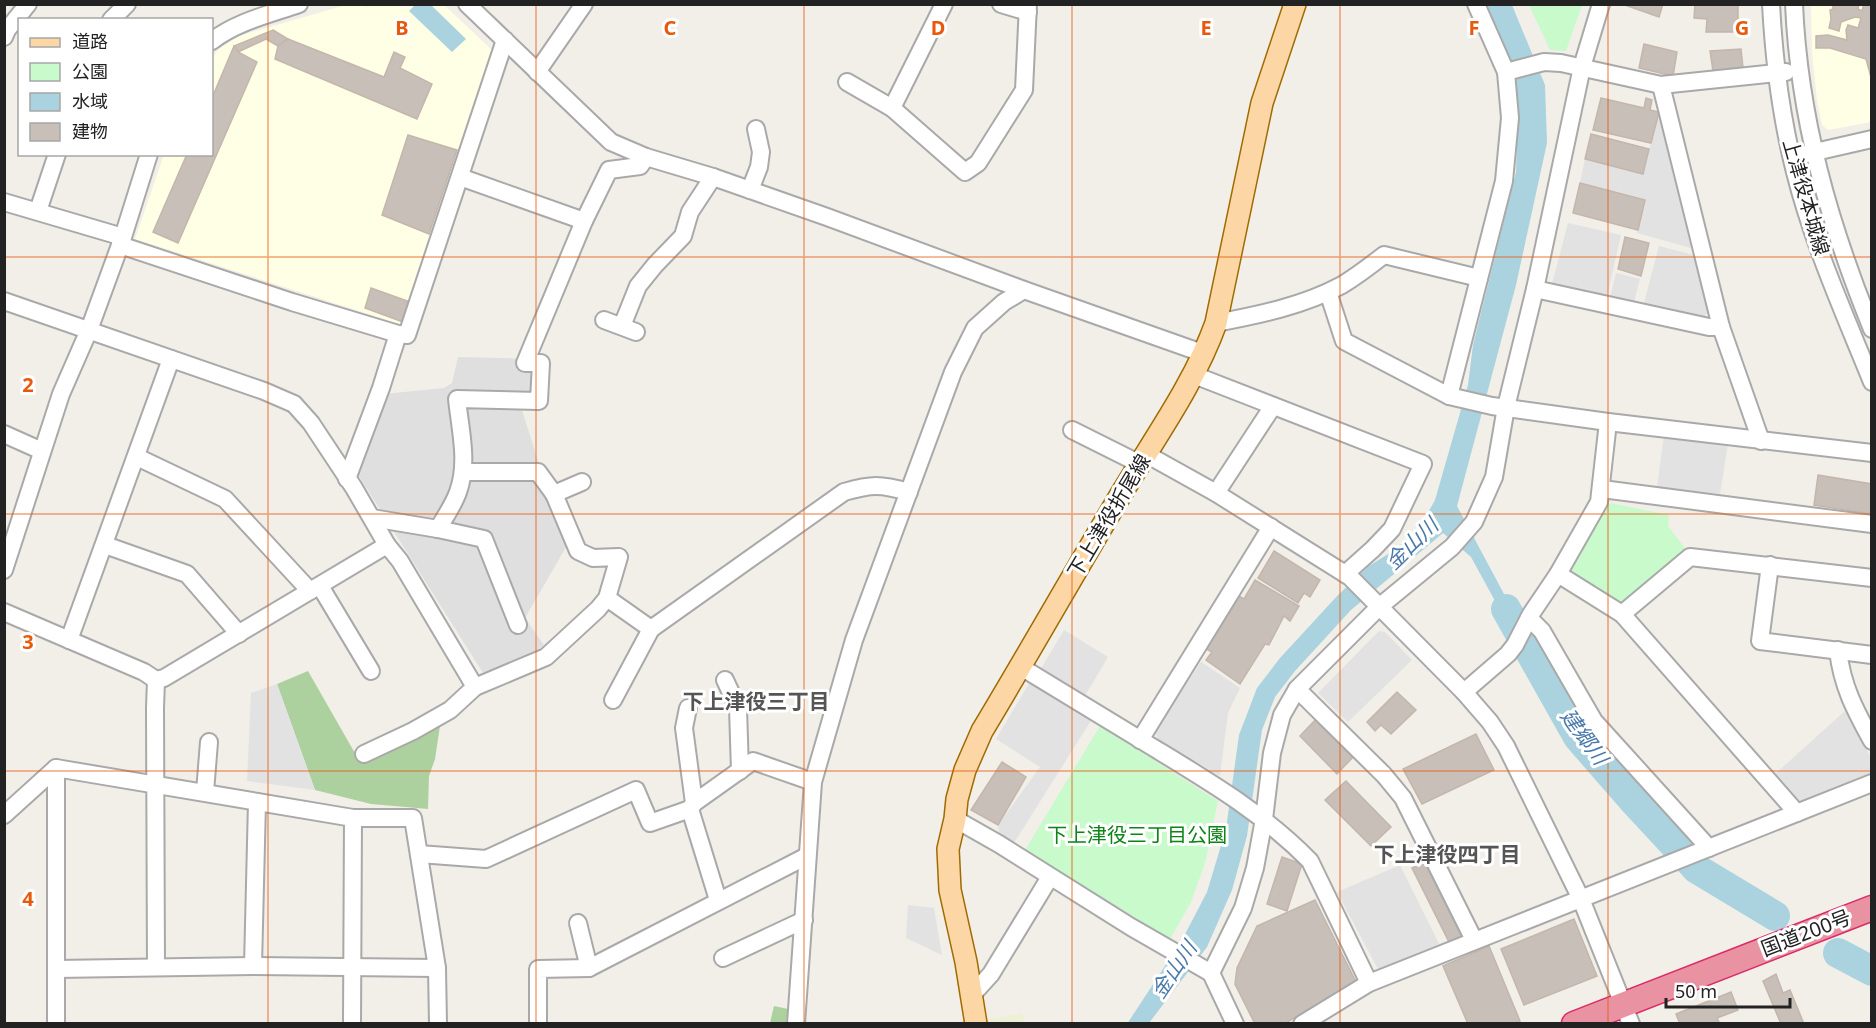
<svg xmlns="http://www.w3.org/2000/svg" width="1876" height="1028" viewBox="0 0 1876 1028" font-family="'Noto Sans','Noto Sans JP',sans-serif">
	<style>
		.residential { fill: #e0dfdf }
		.education { fill: #ffffe5 }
		.farmland { fill: #eef0d5 }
		.forest { fill: #add19e }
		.park { fill: #c8facc }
		.parking { fill: #e2e2e2 }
		.water { fill: #aad3df }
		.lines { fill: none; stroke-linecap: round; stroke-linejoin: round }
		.river { stroke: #aad3df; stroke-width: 30 }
		.building { fill: #c7bfb8; stroke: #c4b6ab; stroke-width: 1.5 }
		.minor-casing { stroke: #a9a9a9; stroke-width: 20 }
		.major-casing { stroke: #a06b00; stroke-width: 24 }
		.highway-casing { stroke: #dc2a67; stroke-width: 27 }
		.minor { stroke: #fff; stroke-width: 16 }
		.major { stroke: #fcd6a4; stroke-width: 21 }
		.highway { stroke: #e892a2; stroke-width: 24 }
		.grid { fill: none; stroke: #e8590c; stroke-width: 1.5; stroke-opacity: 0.55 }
		.labels { text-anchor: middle; stroke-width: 6; stroke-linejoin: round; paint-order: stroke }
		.street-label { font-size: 20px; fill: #222; stroke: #fff }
		.park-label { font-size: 20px; fill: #0c8416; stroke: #fff }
		.water-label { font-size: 21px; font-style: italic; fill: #4a7aab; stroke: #fff }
		.neighbourhood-label { font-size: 21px; font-weight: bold; fill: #555; stroke: #fff }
		.grid-label { font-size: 20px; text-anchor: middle; font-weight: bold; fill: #e8590c; stroke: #fff; stroke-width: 6; stroke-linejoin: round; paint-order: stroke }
	</style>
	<rect width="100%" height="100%" fill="#f2efe9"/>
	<path class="residential" d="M458 357 543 359V407H521L541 470 569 542 525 618 544 645 534 653 483 673 357 473 384 394 444 388 452 383Z"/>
	<g class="education">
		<path d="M374 4 444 5 493 51 403 325 135 239 164 155 212 154V57L219 49 238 36 346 5H364L366 7Z"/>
		<path d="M1811 5H1871V122L1828 130 1822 125 1817 100 1812 53Z"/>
	</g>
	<path class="farmland" d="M1022 1013 1025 1023H991L989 1019Z"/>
	<g class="forest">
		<path d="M308 671 360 762 440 726 435 759 429 776 428 809 371 804 315 790 277 684Z"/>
		<path d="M774 1006 788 1009 786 1023H770Z"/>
	</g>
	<g class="park">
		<path d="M1529 5H1582L1566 51 1550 50Z"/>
		<path d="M1610 503 1669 515 1668 526 1687 551 1629 601H1619L1574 574 1570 568Z"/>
		<path d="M1100 726 1218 801 1205 863 1191 902 1170 939 1025 850Z"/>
	</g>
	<g class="parking">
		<path d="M1659 112 1691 248 1637 233 1645 200 1580 183 1585 159 1643 173Z"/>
		<path d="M1568 223 1621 235 1607 296 1552 284Z"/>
		<path d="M1659 246 1694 255 1709 312 1702 318 1644 303Z"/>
		<path d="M1616 273 1640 279 1634 302 1610 297Z"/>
		<path d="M1664 435 1728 444 1720 494 1657 487Z"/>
		<path d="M1064 630 1108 657 1083 699 1039 672Z"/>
		<path d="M1379 631 1385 632 1412 660 1348 722 1318 693Z"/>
		<path d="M1201 662 1240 688 1228 713 1220 776 1158 739 1154 731Z"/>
		<path d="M1030 682 1092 719 1014 843 999 834 998 825 1040 767 996 739Z"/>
		<path d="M277 684 315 790 247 781 251 693Z"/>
		<path d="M1846 710 1871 758V773L1800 802 1775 774Z"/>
		<path d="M1400 865 1439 944 1378 969 1337 892Z"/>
		<path d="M908 905 934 908 942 955 906 938Z"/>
	</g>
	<g class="water">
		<path d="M415 5H431L466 39 452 52 409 11Z"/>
		<path d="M1486 5H1512L1545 85 1547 143 1516 285 1457 506 1519 622 1512 632 1471 557 1443 533 1351 610 1295 671 1275 697 1262 730 1247 836 1232 890 1207 947 1149 1023 1127 1024 1182 940 1207 892 1226 829 1239 735 1257 688 1280 658 1338 595 1369 566 1396 549 1420 527 1435 500 1468 385 1473 345 1516 172 1518 115 1513 65Z"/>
	</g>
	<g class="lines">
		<g class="river">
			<path d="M1506 609 1578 737 1632 799 1697 869 1775 916"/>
			<path d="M1838 953 1872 971"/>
		</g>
	</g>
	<g class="building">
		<path d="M1622 4H1663L1659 17Z"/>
		<path d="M1695 4H1738V32H1706L1707 19 1694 18Z"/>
		<path d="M1833 4H1859L1858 9 1862 11 1864 4H1872V81L1866 59 1830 48H1816V36L1828 35 1847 40 1846 30 1848 25 1858 28 1861 18 1855 17 1841 22 1839 31 1829 28 1831 19 1830 10 1833 9Z"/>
		<path d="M273 30 288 39 278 46 266 39 238 52 234 46Z"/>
		<path d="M288 39 384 77 394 52 405 57 400 68 432 84 417 119 275 59 278 46Z"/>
		<path d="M1644 44 1677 52 1673 76 1639 68Z"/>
		<path d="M234 46 238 52 257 62 178 243 153 232 187 154H212V98Z"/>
		<path d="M1741 49 1743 68 1713 71 1710 51Z"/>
		<path d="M1601 98 1644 108 1646 98 1652 100 1650 110 1659 112 1651 143 1593 130Z"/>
		<path d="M1591 134 1649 149 1643 174 1585 159Z"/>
		<path d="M408 135 457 150 429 234 382 215Z"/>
		<path d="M1580 183 1645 200 1638 230 1573 213Z"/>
		<path d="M1625 237 1649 243 1641 276 1618 269Z"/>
		<path d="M371 288 410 302 403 322 365 308Z"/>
		<path d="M1818 475 1872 484V514L1814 505Z"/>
		<path d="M1274 551 1320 580 1310 597 1304 593 1298 603 1258 578Z"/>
		<path d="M1255 580 1299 606 1290 621 1284 616 1269 645 1265 644 1240 684 1206 660 1212 652 1206 649 1239 596 1244 599Z"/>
		<path d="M1397 692 1416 710 1391 734 1381 725 1375 731 1367 722Z"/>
		<path d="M1316 719 1354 756 1337 774 1300 736Z"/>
		<path d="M1476 734 1494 770 1422 804 1403 769Z"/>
		<path d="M1002 762 1026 777 998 825 971 810Z"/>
		<path d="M1346 781 1391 827 1371 846 1325 800Z"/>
		<path d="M1282 857 1302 864 1287 911 1267 904Z"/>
		<path d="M1426 861 1464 936 1449 942 1412 868Z"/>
		<path d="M1315 900 1356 982 1284 1024H1255L1235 984 1237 968 1257 926Z"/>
		<path d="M1574 919 1597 976 1524 1005 1501 949Z"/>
		<path d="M1489 946 1520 1021 1513 1024H1468L1443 966Z"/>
		<path d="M1776 974 1783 993 1790 990 1804 1024H1781L1763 981Z"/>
		<path d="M1731 992 1738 1010 1717 1018 1720 1024H1680L1676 1014Z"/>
	</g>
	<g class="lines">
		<defs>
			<g id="minor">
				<path d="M467 4 611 142 646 157 713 177 827 217 1024 290 1205 354"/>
				<path d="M944 4 892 108 965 172 978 163 1024 90 1028 4"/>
				<path d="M1001 4 1028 12"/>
				<path d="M1771 4C1774 61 1781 117 1795 172 1813 244 1844 313 1872 382"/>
				<path d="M1794 4C1799 119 1829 223 1872 329"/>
				<path d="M111 20 127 4"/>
				<path d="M4 37 7 30 28 4"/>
				<path d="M212 41C236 22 270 14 299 4"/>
				<path d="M537 72 584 4"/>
				<path d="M1506 72 1544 62 1561 63 1661 85 1786 72"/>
				<path d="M847 82 892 108"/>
				<path d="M1661 85 1721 327 1761 441"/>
				<path d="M1802 155 1872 139"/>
				<path d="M460 177 584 221"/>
				<path d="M750 190 759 167 761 152 756 129"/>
				<path d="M4 202 123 237"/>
				<path d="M38 211 57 154"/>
				<path d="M120 245 292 302 398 334 381 388 347 479"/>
				<path d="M1535 289 1709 327H1721"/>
				<path d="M1328 292 1344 341 1449 396 1492 406 1608 422 1872 453"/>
				<path d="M4 301 264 391 294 404 311 423 354 488 387 545 400 561 475 687"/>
				<path d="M604 320 636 332"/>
				<path d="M1216 323C1258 315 1303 306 1342 285 1357 276 1370 266 1384 255L1479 278"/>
				<path d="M622 326 638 286 655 265 683 236 690 212 713 177"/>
				<path d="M398 334 407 335 505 40"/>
				<path d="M1194 375 1423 464 1392 529 1373 549 1345 574"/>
				<path d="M1449 396 1504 181 1510 118 1506 72 1476 4"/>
				<path d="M1072 430 1140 464"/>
				<path d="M4 434 42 451"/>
				<path d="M1146 454 1216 493 1350 577 1464 692 1490 722 1506 746 1581 899 1631 1024"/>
				<path d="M137 457 225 499 310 591"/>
				<path d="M463 472H538L554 494"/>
				<path d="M1602 489 1872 524"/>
				<path d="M1216 493 1273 406"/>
				<path d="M372 518 438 529 484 539 518 625"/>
				<path d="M438 529C445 517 454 504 458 492 469 462 460 429 457 399L539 401 541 363H525L584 221 609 170 640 166 646 157"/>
				<path d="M105 545 187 574 239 634"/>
				<path d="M1770 565 1760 641 1872 655"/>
				<path d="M4 570 61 394 89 330 123 237 149 154"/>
				<path d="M1558 574 1622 614 1797 813"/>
				<path d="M320 586 371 671"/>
				<path d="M607 598 651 629 613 700"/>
				<path d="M4 612 144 672 156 680 164 678 387 545"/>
				<path d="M1622 614 1690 557 1872 578"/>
				<path d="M1529 618 1542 631 1594 721 1709 848"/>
				<path d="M651 629 844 492C872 484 880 484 909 492"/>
				<path d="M69 640 171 359"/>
				<path d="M1838 650C1842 686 1855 710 1872 741"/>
				<path d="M1021 667C1065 694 1110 721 1154 748 1210 782 1264 814 1310 861L1369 983"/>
				<path d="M725 680 738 708 740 771"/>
				<path d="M1297 689 1384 775 1403 798 1474 940"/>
				<path d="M1464 692 1508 654 1515 645 1531 614 1558 574 1599 502 1608 422"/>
				<path d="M688 708 684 728 694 803"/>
				<path d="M1140 740 1271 527"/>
				<path d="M364 754 413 731 450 710 475 687 546 657 598 609 607 598 619 557 593 558 578 551 554 494 582 482"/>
				<path d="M205 792 209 742"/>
				<path d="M690 809 718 900"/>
				<path d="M4 815 56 768"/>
				<path d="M955 819 999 844 1131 927 1211 973"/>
				<path d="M419 854 486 859 636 790 650 823 690 809 694 803 753 761 813 782"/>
				<path d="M578 923 589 968"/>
				<path d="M723 958 804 920"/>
				<path d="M253 966 257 802"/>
				<path d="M156 967 155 708 156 680"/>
				<path d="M56 969 253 966 437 968"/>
				<path d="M971 996 991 974 1050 877"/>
				<path d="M56 1024V768L353 818H413L437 968 438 1024"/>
				<path d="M352 1024 353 818"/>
				<path d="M538 1024V969L589 968 807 856"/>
				<path d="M796 1024 813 782 854 640 953 372 975 328 1004 302 1024 290"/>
				<path d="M1235 1024 1211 973 1243 908 1255 868 1264 819 1272 753 1282 715 1297 689 1379 607 1452 547 1474 522 1494 477 1506 407 1535 289 1582 67 1601 4"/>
				<path d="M1302 1024 1369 983 1872 783"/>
			</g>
			<path id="major" d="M976 1024 966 962 950 890 948 849 955 819 957 799 965 770 982 731C1030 651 1076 570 1123 491 1156 436 1194 384 1216 323L1262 103 1295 4"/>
			<path id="highway" d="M1574 1024 1872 908"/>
		</defs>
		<use href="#minor" class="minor-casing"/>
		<use href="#major" class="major-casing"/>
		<use href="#highway" class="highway-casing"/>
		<use href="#minor" class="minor"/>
		<use href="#major" class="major"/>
		<use href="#highway" class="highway"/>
	</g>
	<path class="grid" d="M268 4V1024M536 4V1024M804 4V1024M1072 4V1024M1340 4V1024M1608 4V1024M4 257H1872M4 514H1872M4 771H1872"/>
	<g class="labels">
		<g class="street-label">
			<text transform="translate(1806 197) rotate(74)" y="7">上津役本城線</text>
			<text transform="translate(1109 516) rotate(-59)" y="7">下上津役折尾線</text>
			<text transform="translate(1806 933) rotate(-21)" y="7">国道200号</text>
		</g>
		<g class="park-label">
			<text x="1137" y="842">下上津役三丁目公園</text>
		</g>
		<g class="water-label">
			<text transform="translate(1412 544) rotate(-44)" y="7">金山川</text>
			<text transform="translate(1584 737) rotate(54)" y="7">建郷川</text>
			<text transform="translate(1174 970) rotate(-56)" y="7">金山川</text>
		</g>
		<g class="neighbourhood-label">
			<text x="756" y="709">下上津役三丁目</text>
			<text x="1447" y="862">下上津役四丁目</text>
		</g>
	</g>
	<g class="grid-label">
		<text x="402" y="35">B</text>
		<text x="670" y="35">C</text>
		<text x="938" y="35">D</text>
		<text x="1206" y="35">E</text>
		<text x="1474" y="35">F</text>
		<text x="1742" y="35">G</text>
		<text x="28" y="392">2</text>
		<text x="28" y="649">3</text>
		<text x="28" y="906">4</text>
	</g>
	<rect width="1876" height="1028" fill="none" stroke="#222222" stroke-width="12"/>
	<rect x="18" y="18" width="195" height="138" fill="#ffffff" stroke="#a7a7a7" stroke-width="1.5"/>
	<rect x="30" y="38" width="30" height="9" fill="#fcd6a4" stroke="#a7a7a7" stroke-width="1.5"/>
	<text x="72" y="48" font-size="18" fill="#222222">道路</text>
	<rect x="30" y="63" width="30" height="18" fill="#c8facc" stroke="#a7a7a7" stroke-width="1.5"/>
	<text x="72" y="78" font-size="18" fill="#222222">公園</text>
	<rect x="30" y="93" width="30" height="18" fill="#aad3df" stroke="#a7a7a7" stroke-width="1.5"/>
	<text x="72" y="108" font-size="18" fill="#222222">水域</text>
	<rect x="30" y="123" width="30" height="18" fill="#c7bfb8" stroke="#a7a7a7" stroke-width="1.5"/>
	<text x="72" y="138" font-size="18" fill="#222222">建物</text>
	<path d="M1666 998v9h124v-9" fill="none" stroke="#222222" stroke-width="3"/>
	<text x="1675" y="998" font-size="18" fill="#222222" stroke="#ffffff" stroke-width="4.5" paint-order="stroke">50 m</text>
</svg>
